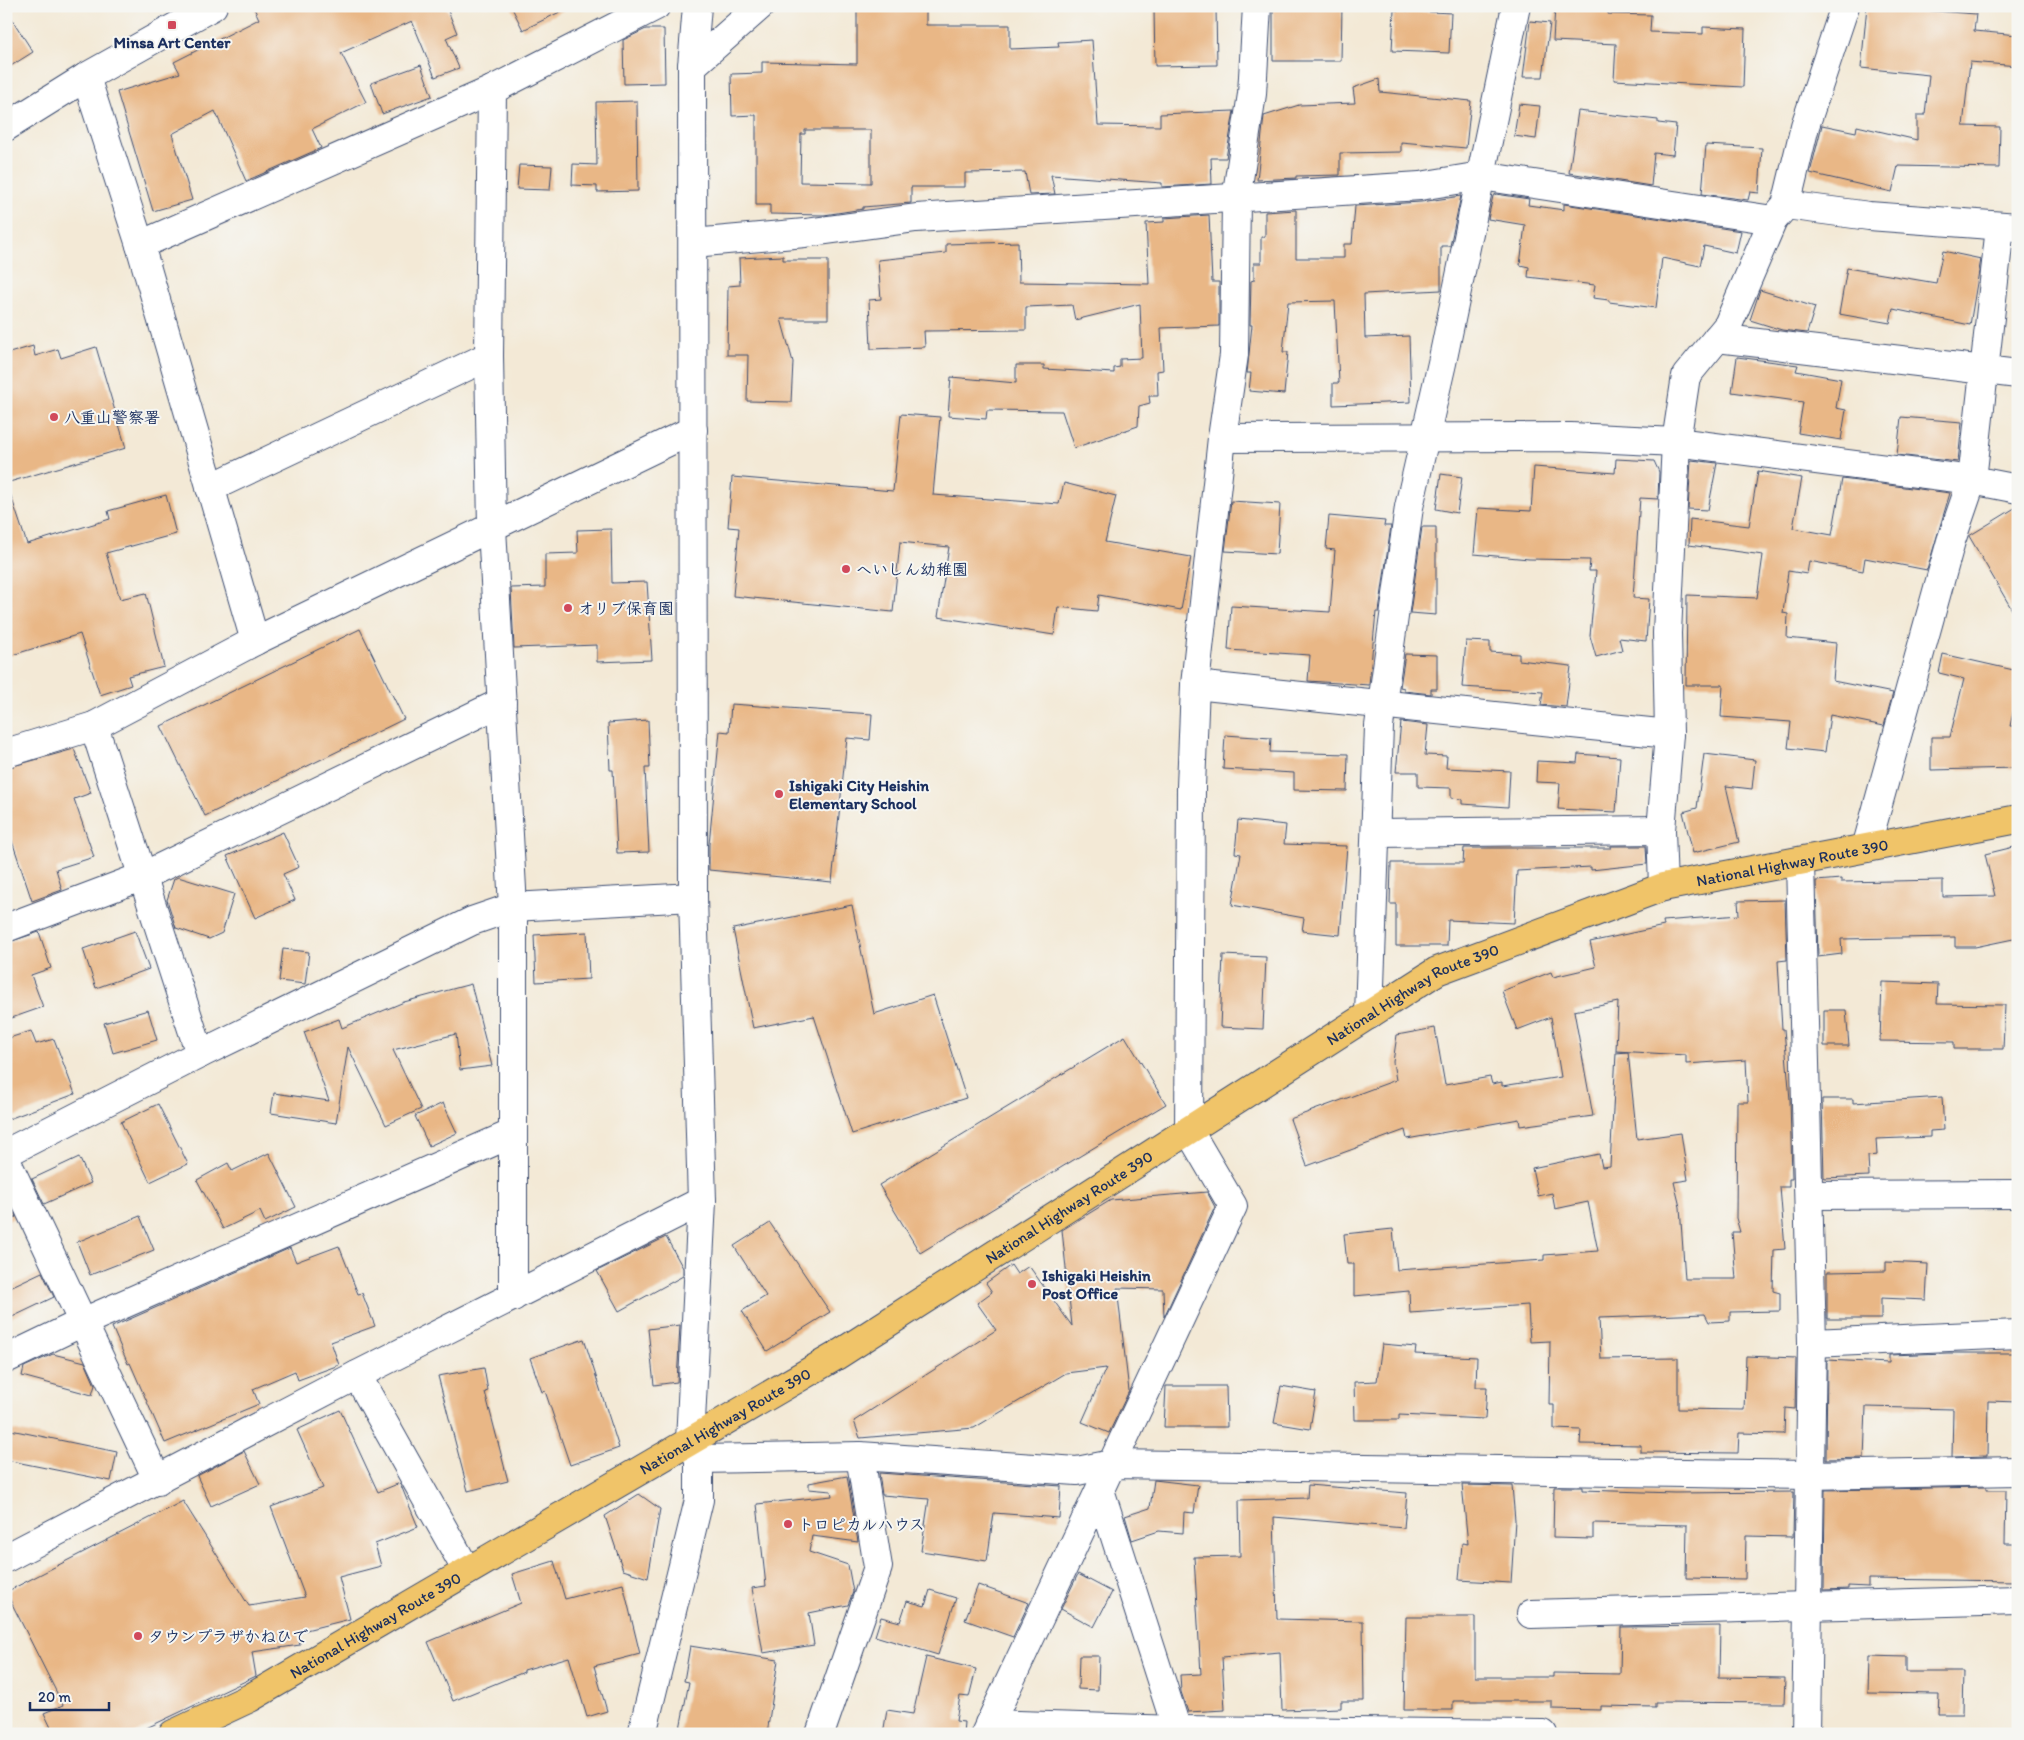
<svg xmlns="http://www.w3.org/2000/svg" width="2024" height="1740" viewBox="0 0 2024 1740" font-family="Itim,'Klee One',sans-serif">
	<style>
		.building { fill: #e9b786; fill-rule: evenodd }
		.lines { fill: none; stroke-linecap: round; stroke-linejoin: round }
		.minor-casing { stroke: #3b4b70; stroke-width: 30 }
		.tertiary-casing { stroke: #3b4b70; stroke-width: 30 }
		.trunk-casing { stroke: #3b4b70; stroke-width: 30 }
		.minor { stroke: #fff; stroke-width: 28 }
		.tertiary { stroke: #fff; stroke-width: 28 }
		.trunk { stroke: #f0c469; stroke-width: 28 }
		.poi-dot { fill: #d1495b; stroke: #f6f6f2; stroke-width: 2 }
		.labels { text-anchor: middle; stroke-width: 4; stroke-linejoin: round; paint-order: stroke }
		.poi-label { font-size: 16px; font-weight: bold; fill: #1b2f5e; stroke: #f6f6f2; text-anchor: start }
		.street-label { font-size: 16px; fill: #1b2f5e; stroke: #f6f6f2 }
	</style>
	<rect width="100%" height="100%" fill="#f6f6f2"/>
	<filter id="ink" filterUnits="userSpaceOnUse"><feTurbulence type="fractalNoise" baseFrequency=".02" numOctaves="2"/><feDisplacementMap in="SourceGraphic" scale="10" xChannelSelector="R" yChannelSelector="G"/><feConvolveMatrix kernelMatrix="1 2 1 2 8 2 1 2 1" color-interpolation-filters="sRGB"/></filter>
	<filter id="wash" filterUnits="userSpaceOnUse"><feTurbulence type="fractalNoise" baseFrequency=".0096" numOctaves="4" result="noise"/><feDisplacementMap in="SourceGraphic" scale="20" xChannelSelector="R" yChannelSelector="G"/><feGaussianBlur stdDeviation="1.12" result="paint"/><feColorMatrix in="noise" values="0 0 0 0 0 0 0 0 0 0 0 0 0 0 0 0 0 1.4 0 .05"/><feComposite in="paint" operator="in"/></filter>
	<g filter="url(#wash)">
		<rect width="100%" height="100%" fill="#f3e9d6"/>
		<g id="blocks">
			<g class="building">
				<path d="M253 6H446L457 33 446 38 459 68 435 77 412 21 341 53 366 102 312 129 321 148 246 181 215 111 172 134 192 200 153 211 117 92 180 73 174 62 259 19Z"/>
				<path d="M511 6H572L523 30Z"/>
				<path d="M857 6H926V25H1010V49L1059 47 1058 42 1092 40 1098 125 1160 126V114L1234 111 1226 158H1211L1212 184 1162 187V183L1051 175 1055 194 1029 195 1025 172 965 173V187H911V203L863 207V209L824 215 770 214V205H756V115L732 116 731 74 762 73V62L857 64ZM805 130H871V183L800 182 801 134H805Z"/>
				<path d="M1273 6H1342L1341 61H1273Z"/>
				<path d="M1555 6H1608V14L1651 15 1650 32 1703 34V27L1745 29 1743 87 1614 80 1616 44 1553 41Z"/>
				<path d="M1867 6 1976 14 1974 31 2018 35V66L1970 62 1963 126 2000 127 1999 168 1898 166 1892 192 1810 173 1822 125 1856 132 1857 126 1917 140V115H1925L1929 75 1861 68Z"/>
				<path d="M1216 8 1217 65 1155 66 1154 9Z"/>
				<path d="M6 10 33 52 6 69Z"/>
				<path d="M1394 10 1451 13 1449 53 1392 51Z"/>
				<path d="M1530 21 1550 23 1543 77H1523Z"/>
				<path d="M646 29H664L665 83 624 84 623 40Z"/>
				<path d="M421 65 432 96 382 114 371 83Z"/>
				<path d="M1379 79 1380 92 1471 101 1466 148 1401 142V152L1340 153V175L1296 176V178L1257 180 1264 116 1299 105 1355 103 1353 88Z"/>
				<path d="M637 101 638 191 597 192V186L572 185 573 164 597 165 596 102Z"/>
				<path d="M1519 104 1540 106 1536 139 1514 136Z"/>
				<path d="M1578 111 1658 120V123L1676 125 1673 155 1654 153 1651 186 1569 173Z"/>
				<path d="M1706 145 1762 148 1759 193 1750 192 1748 200 1702 194Z"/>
				<path d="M519 165 552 166 550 190 517 189Z"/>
				<path d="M1496 194 1529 199 1528 205 1564 210V204L1741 231 1736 253 1704 246 1700 266 1662 258 1656 308 1609 302V300L1593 298 1595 285 1528 277 1529 267 1520 265 1525 225 1488 219 1493 196Z"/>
				<path d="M1461 196 1450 246H1441V290L1364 294 1365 338 1409 336 1411 402 1333 405V383H1339L1335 301 1288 302 1283 352H1288L1284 394 1249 391 1251 373H1247L1252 325H1250L1251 281 1254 280V263H1261V237H1265V212L1296 210V258H1344V244H1352L1355 206 1421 202Z"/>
				<path d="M1209 215 1212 282H1219V326L1161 328 1163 370 1157 371 1158 396H1149L1150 403 1139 406 1138 426 1074 448 1062 411 987 410 986 419 948 416 951 377 1016 383V365H1044V369L1114 373V368L1120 367V359L1142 358 1140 304 1075 320 1072 305 1026 307V330L924 331 925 347 871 349 869 300 881 299 878 260 946 253V244L1018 242 1019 282 1149 284 1146 223 1164 222V218Z"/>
				<path d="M1943 251 1981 259 1970 325 1893 309 1890 323 1839 314 1847 268 1936 283Z"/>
				<path d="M783 256V260H828V319H781L793 362 791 402 747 401 748 355H727L728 286 740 285 739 258Z"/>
				<path d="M1760 290 1815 307 1807 333 1782 330 1750 320Z"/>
				<path d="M33 346 35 356 58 349 61 358 96 347 126 448 6 483V354Z"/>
				<path d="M1737 357 1798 365 1796 371 1841 379 1836 408 1846 410 1841 440 1798 433 1803 402 1732 392Z"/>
				<path d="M901 414 940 417 933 495 1059 504 1064 483 1116 496 1105 542 1191 557 1181 610 1099 595 1097 611 1058 607 1054 635 938 617 949 547 900 542 893 612 733 596 739 528 728 527 732 477 893 491Z"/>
				<path d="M1901 417 1962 422 1958 462 1897 455Z"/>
				<path d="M1616 459 1654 461 1659 472 1658 499 1640 498 1633 598 1649 599 1646 641 1619 638 1622 650 1596 657 1590 636 1596 571H1589L1590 560 1529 559 1474 554 1478 508 1531 511 1534 467 1615 473Z"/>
				<path d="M1691 460 1717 463 1708 510 1688 509Z"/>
				<path d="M1758 471 1802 478 1793 528 1832 535 1842 479 1950 493 1927 570 1865 558 1863 571 1809 561 1807 574 1788 571 1783 613 1788 614 1787 638 1836 643 1833 681 1893 693 1884 726 1830 715 1825 752 1788 748 1791 722 1721 717 1723 685H1686L1687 595 1757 598 1763 555 1689 545 1690 519 1749 526Z"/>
				<path d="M1441 474 1462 477 1457 513 1436 509Z"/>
				<path d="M10 493 27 544 110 519 108 511 166 495 176 534 106 553 120 599 146 593 164 667 128 676 131 685 100 695 80 634 6 657V494Z"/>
				<path d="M1231 501 1280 504 1277 554 1225 551Z"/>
				<path d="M2018 506V620L1969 536Z"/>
				<path d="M1329 516 1385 521 1384 526H1391L1379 612H1376L1369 685 1308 681 1310 655 1228 650 1231 606 1330 612 1335 550 1326 549Z"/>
				<path d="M1422 527H1436V615L1410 613Z"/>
				<path d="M611 529 612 583 647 582 652 660 597 662V645L514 648 511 588 545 587V554L578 553 577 530Z"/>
				<path d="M360 629 404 719 205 816 161 726Z"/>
				<path d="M1466 641 1490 642V652L1519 654V660L1571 666 1566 707 1541 705 1543 692 1462 687Z"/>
				<path d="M1405 654 1437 655V689H1431V694L1404 691V688L1400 687Z"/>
				<path d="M1943 654 2018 671V691L2010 726H2018V768L1931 770V737H1950L1964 679 1939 673Z"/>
				<path d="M731 704 872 714 870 740 847 738 832 882 709 870V844L720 731 729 732Z"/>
				<path d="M648 720 650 768H645L649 852 617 853 613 770H610L608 723Z"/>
				<path d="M1401 722 1428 725 1425 755 1447 756 1446 768 1510 771 1508 807 1462 804V799L1451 798V788L1418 787V772H1396Z"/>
				<path d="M1225 735 1271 738 1270 752 1348 754 1347 791 1294 790V773L1223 769Z"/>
				<path d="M74 749 91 793 74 799 94 857 56 869 62 890 32 901 6 823V768Z"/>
				<path d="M1578 754 1620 757 1616 812 1558 809 1560 783 1536 782 1537 761 1577 763Z"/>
				<path d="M1704 754 1755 760 1752 789 1726 786 1739 842 1693 853 1683 812 1697 808Z"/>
				<path d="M1238 820 1286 825 1284 844 1347 846 1340 935 1302 931 1304 918 1232 905 1241 854 1235 853Z"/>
				<path d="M283 832 299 867 283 874 295 900 255 918 227 856Z"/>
				<path d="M1611 846H1646L1647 864 1591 870V867L1517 871 1514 923 1448 920 1447 946H1396V904H1390L1391 863H1463L1464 848H1611Z"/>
				<path d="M2018 846V938L1975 947H1955V937L1841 939 1842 954 1818 957 1816 881 1841 879V882L1943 880V897L1995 896 1985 854Z"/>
				<path d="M178 877 234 894 222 933 209 939 176 928 167 900 174 879Z"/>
				<path d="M1785 900 1787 960 1778 961 1782 1029H1784L1790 1100 1792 1179H1789V1187H1780L1785 1249 1774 1250 1773 1291 1780 1293V1311L1730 1312V1321L1709 1322 1705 1314 1599 1318 1601 1359 1678 1358V1409L1744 1410 1746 1356 1796 1358 1795 1409 1785 1408 1784 1434 1739 1433 1738 1453 1641 1452V1445L1580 1444 1581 1430 1554 1429V1405H1549L1550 1341 1530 1342 1528 1305 1410 1313 1409 1291 1354 1296V1264H1347L1344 1234 1393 1229 1397 1270 1544 1260V1255L1598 1251 1588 1202 1555 1209 1552 1193 1538 1196 1532 1168 1599 1154 1602 1167 1610 1166 1616 1053 1628 1052 1637 1139 1681 1133 1688 1180 1674 1182 1680 1207 1685 1279H1736L1732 1232H1740L1736 1218 1737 1102H1748L1746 1060 1686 1064V1055L1616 1051 1618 1002 1574 1011 1593 1116 1520 1126 1519 1119 1407 1139 1405 1130 1307 1166 1290 1119 1396 1080 1393 1062 1397 1035 1435 1028 1445 1085 1490 1077 1492 1084 1502 1082V1086L1561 1077 1551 1017 1517 1030 1502 991 1551 972 1553 977 1596 967 1590 942 1664 926 1663 921 1739 915 1738 901Z"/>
				<path d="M852 905 874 1014 933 995 966 1098 852 1134 814 1016 753 1028 733 929Z"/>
				<path d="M135 931 149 969 96 988 83 949Z"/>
				<path d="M39 932 51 968 31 975 43 1007 6 1020V943Z"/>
				<path d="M587 932 589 979 536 982 534 935Z"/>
				<path d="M283 949 309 952 305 984 279 981Z"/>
				<path d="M1223 955 1266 957 1263 1029 1220 1027Z"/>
				<path d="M1882 982 1938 984 1937 1004 2005 1005 2003 1049H1954V1042L1880 1041Z"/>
				<path d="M471 984 492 1066 460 1070 456 1034 393 1050 421 1109 386 1125 348 1047 336 1123 271 1113 274 1093 329 1101 304 1032 339 1019 342 1028 404 1002Z"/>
				<path d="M148 1010 157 1040 113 1053 104 1023Z"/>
				<path d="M1824 1010H1846L1849 1046H1824Z"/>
				<path d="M31 1031 36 1044 54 1039 75 1094 6 1120V1039Z"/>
				<path d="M1125 1036 1166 1104 920 1253 879 1185Z"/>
				<path d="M1942 1097 1944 1130 1930 1131V1137L1876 1139 1877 1155 1868 1156 1869 1176 1824 1178 1822 1099H1853V1103Z"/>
				<path d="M443 1103 457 1133 429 1146 415 1116Z"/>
				<path d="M158 1104 188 1164 150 1182 121 1122Z"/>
				<path d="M269 1153 296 1207 265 1222 260 1211 223 1229 197 1180 228 1163 232 1171Z"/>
				<path d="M79 1157 91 1183 44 1204 32 1179Z"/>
				<path d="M1207 1192 1215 1207 1164 1317 1163 1289 1117 1288 1129 1391 1109 1433 1082 1422 1106 1368 1066 1373 974 1428 860 1438 854 1421 996 1330 977 1303 992 1292 986 1283 1011 1265 1017 1274 1029 1266 1072 1326 1062 1230 1111 1200Z"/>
				<path d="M6 1197 16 1217 6 1222Z"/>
				<path d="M140 1216 154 1250 90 1275 77 1242Z"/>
				<path d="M770 1223 830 1312 767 1351 742 1311 766 1296 734 1246Z"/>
				<path d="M666 1237 683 1268V1276L619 1311 597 1271Z"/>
				<path d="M339 1246 358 1294 362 1293 375 1326 331 1342 339 1365 298 1380 295 1371 253 1389 259 1404 165 1443 130 1363 128 1364 112 1327 290 1248 296 1262Z"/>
				<path d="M1886 1262 1928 1264 1926 1300 1881 1298V1319H1827V1272L1886 1271Z"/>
				<path d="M42 1272 54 1297 6 1320V1289Z"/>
				<path d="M680 1325 677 1382 654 1385 648 1329Z"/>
				<path d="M584 1339 619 1448 570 1465 545 1391 542 1392 530 1358Z"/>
				<path d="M1382 1344 1416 1347 1415 1354 1477 1357 1476 1387H1487L1485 1419 1399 1415V1420H1355L1354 1382 1377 1381Z"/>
				<path d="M1947 1353H2018V1402L1988 1401 1987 1456 1952 1457 1953 1409 1866 1407 1864 1458 1826 1459 1827 1360 1889 1363V1355Z"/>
				<path d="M53 1354 85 1362 95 1385 92 1395 22 1376 24 1367Z"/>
				<path d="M484 1368 488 1391 485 1392 508 1481 468 1491 438 1376Z"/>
				<path d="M1166 1386H1226L1227 1427H1164Z"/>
				<path d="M1281 1386 1316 1392 1310 1429 1274 1423Z"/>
				<path d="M340 1410 378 1492 400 1483 418 1527 375 1544 381 1566 339 1577 350 1619 298 1632 300 1645 252 1652 256 1676 134 1734H54L44 1713 63 1705 6 1592 183 1501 249 1606 305 1597 271 1507 323 1488 297 1430Z"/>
				<path d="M6 1429 117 1452 111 1481 6 1460Z"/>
				<path d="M244 1451 260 1484 211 1506 197 1476Z"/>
				<path d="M879 1473 1061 1486 1059 1518 994 1513 987 1561 921 1551 929 1499 882 1495Z"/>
				<path d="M847 1476 858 1542 812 1536 809 1552 848 1565 853 1592 848 1605 809 1613 814 1645 763 1653 752 1588 766 1586 757 1504 832 1496 831 1491 809 1489V1483Z"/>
				<path d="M1154 1480 1198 1485 1194 1513 1184 1512 1183 1533 1159 1531 1132 1540 1125 1516 1150 1508Z"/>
				<path d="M1308 1485 1407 1493 1404 1528 1274 1517 1277 1619 1363 1621 1364 1701H1341V1708L1282 1710 1280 1652 1222 1657 1225 1710 1188 1712 1181 1692 1180 1675 1201 1674 1194 1557 1240 1556 1239 1500 1307 1498Z"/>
				<path d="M1462 1485 1512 1486 1515 1520 1511 1583 1459 1580 1462 1543 1468 1544Z"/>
				<path d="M1554 1487H1583V1490L1674 1493 1794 1492 1793 1537 1746 1536 1745 1579 1686 1578 1687 1525 1593 1523V1539L1553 1538Z"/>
				<path d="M1986 1487V1490H2006L2005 1544H2018V1581L1868 1579V1587L1848 1586V1589L1824 1590 1825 1490Z"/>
				<path d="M639 1494 660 1509 648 1578 623 1570 605 1516Z"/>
				<path d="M554 1561 565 1599 623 1584 640 1654 594 1666 607 1711 587 1717 569 1657 524 1670V1672L453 1701 428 1642 521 1603 512 1574Z"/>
				<path d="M1078 1574 1112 1592 1094 1627 1061 1609Z"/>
				<path d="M978 1585 1029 1603 1013 1637 965 1620Z"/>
				<path d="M930 1590 956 1598 938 1655 875 1636 881 1617 900 1622 907 1601 925 1606Z"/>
				<path d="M1406 1617H1475V1677H1553V1673L1620 1674 1621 1627 1720 1626 1719 1677 1785 1678 1784 1703 1656 1702V1707L1601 1706V1710L1552 1709V1701H1453V1710H1404Z"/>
				<path d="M690 1646 778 1660 767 1734H679L689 1682 684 1681Z"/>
				<path d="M1079 1656H1099L1098 1690 1078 1689Z"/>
				<path d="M1869 1656 1906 1657V1672H1963L1962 1714H1938L1939 1694 1868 1693Z"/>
				<path d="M926 1657 976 1669 969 1697 960 1696 956 1721 964 1722 963 1734H883L887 1710 913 1714Z"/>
			</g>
		</g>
	</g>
	<g filter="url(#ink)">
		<use href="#blocks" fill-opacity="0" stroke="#3b4b70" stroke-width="1"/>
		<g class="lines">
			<defs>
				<g id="minor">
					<path d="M692 66 760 6"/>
					<path d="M86 77 140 245 255 641"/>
					<path d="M492 90 489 356 492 528 513 907V1297"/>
					<path d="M1786 205 1869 216 2018 227"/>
					<path d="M693 243 805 233 916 218 1420 186 1481 176 1773 220"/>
					<path d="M140 245 492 90 656 6"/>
					<path d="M1717 338 2018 374"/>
					<path d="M1222 438 1571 437 1676 442 1972 480 2018 489"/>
					<path d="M210 488 489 356"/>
					<path d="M1195 685 1669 734"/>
					<path d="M94 726 200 1054"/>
					<path d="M6 753 94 726 255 641 693 430"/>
					<path d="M1377 833 1661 830"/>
					<path d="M1866 848 1951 541 1972 480 2000 227"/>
					<path d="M1800 862 1812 1343 1806 1734"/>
					<path d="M1663 887 1661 830 1669 734 1667 633 1676 442 1686 376 1728 325 1773 220 1786 205 1805 126 1845 6"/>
					<path d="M6 928 141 877 502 702"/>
					<path d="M1369 1015 1379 726 1409 507 1442 363 1516 6"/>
					<path d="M6 1160 158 1481"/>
					<path d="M1809 1195 2018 1194"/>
					<path d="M1812 1343 2018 1334"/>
					<path d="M6 1359 83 1322 511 1134"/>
					<path d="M357 1375 467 1571"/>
					<path d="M699 1459 860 1456 1077 1471 1112 1464 1810 1475 2018 1471"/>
					<path d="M1100 1490 1177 1730"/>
					<path d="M6 1558 357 1375 702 1201"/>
					<path d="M1531 1614 2018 1600"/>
					<path d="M989 1724 1177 1730 1543 1734"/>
					<path d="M820 1734 878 1567 860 1456"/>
					<path d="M985 1734 1233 1206 1189 1131 1191 787 1195 685 1222 438 1234 355 1236 199 1252 94 1257 6"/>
				</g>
				<g id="tertiary">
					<path d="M6 127 86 77 213 6"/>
					<path d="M6 1153 200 1054 472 921 513 907 693 897"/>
					<path d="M642 1734 699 1500V1459L690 1441 702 1201 693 897 692 66 697 6"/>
				</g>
				<g id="trunk">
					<path id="s1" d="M173 1734 250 1698 836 1356 1437 971 1663 887 2018 819"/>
				</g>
			</defs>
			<use href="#minor" class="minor-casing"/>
			<use href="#tertiary" class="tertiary-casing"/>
			<use href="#trunk" class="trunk-casing"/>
			<use href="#minor" class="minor"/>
			<use href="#tertiary" class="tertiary"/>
			<use href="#trunk" class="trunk"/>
		</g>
	</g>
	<g class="poi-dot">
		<rect x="167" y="20" width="10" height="10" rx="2.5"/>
		<circle cx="54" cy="417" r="5"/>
		<circle cx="846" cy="569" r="5"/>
		<circle cx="568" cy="608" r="5"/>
		<circle cx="779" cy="794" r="5"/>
		<circle cx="1032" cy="1284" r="5"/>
		<circle cx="788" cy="1524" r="5"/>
		<circle cx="138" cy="1636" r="5"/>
	</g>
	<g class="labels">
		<g class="poi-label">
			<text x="172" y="48" text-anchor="middle">Minsa Art Center</text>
			<text x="64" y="423">八重山警察署</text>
			<text x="856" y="575">へいしん幼稚園</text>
			<text x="578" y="614">オリブ保育園</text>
			<text x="789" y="791">Ishigaki City Heishin<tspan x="789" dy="18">Elementary School</tspan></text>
			<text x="1042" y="1281">Ishigaki Heishin<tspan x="1042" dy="18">Post Office</tspan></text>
			<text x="798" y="1530">トロピカルハウス</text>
			<text x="148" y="1642">タウンプラザかねひで</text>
		</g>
		<g class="street-label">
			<text dy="6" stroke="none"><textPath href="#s1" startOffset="1850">National Highway Route 390</textPath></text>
			<text dy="6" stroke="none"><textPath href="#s1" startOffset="1445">National Highway Route 390</textPath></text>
			<text dy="6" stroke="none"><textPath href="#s1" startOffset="1040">National Highway Route 390</textPath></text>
			<text dy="6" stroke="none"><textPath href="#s1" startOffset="635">National Highway Route 390</textPath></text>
			<text dy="6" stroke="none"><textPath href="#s1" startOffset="230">National Highway Route 390</textPath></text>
		</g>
	</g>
	<rect width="2024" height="1740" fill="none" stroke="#f6f6f2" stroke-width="25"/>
	<path d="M30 1702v8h79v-8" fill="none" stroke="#1b2f5e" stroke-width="2.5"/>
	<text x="38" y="1702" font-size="15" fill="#1b2f5e" stroke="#f6f6f2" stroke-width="4" paint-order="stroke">20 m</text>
</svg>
